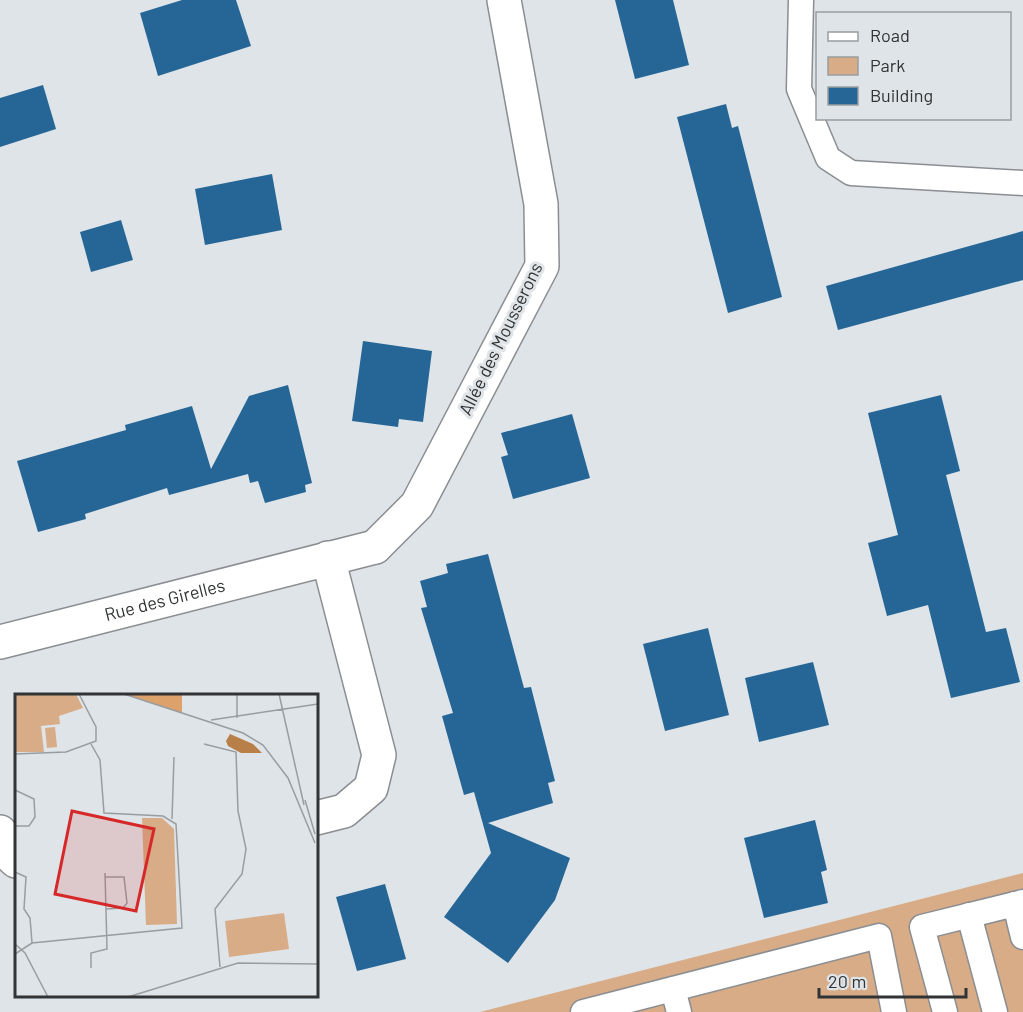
<svg xmlns="http://www.w3.org/2000/svg" width="1023" height="1012" viewBox="0 0 1023 1012" font-family="Barlow,sans-serif">
	<style>
		.green { fill: #d7ac87 }
		.building { fill: #256696 }
		.lines { fill: none; stroke-linecap: round; stroke-linejoin: round }
		.service-casing { stroke: #8a8e92; stroke-width: 27 }
		.pedestrian-casing { stroke: #8a8e92; stroke-width: 36 }
		.minor-casing { stroke: #8a8e92; stroke-width: 36 }
		.service { stroke: #fff; stroke-width: 24 }
		.pedestrian { stroke: #fff; stroke-width: 33 }
		.minor { stroke: #fff; stroke-width: 33 }
		.labels { text-anchor: middle; stroke-width: 6; stroke-linejoin: round; paint-order: stroke }
		.street-label { font-size: 18px; fill: #313334; stroke: #dfe4e8 }
		.inset-road { fill: none; stroke: #999da0; stroke-width: 1.5 }
		.view { fill: #d62828; fill-opacity: 0.15; stroke: #d62828; stroke-width: 3 }
		.inset-edge { fill: none; stroke: #313334; stroke-width: 3 }
	</style>
	<rect width="100%" height="100%" fill="#dfe4e8"/>
	<path class="green" d="M1023 873V1012H480Z"/>
	<g class="building">
		<path d="M182 0H236L251 46 158 76 140 13Z"/>
		<path d="M615 0H673L689 65 635 79Z"/>
		<path d="M43 85 56 129 0 147V98Z"/>
		<path d="M726 104 732 128 738 126 782 297 728 313 677 117Z"/>
		<path d="M272 174 282 230 205 245 195 189Z"/>
		<path d="M121 220 133 260 91 272 80 232Z"/>
		<path d="M1023 231V280L838 330 826 286Z"/>
		<path d="M363 341 432 351 423 422 399 419 398 427 352 421Z"/>
		<path d="M288 385 312 483 305 485 306 492 265 503 258 481 250 483 248 474 169 495 167 488 85 514 86 519 38 532 17 461 126 430 125 425 192 406 211 469 249 396Z"/>
		<path d="M941 395 960 471 946 475 986 632 1006 628 1020 682 951 698 928 605 887 616 868 543 898 535 868 413Z"/>
		<path d="M572 414 590 478 513 499 501 457 508 455 501 433Z"/>
		<path d="M488 554 524 688 531 687 555 781 548 783 553 803 488 823 570 858 555 900 508 963 444 917 491 853 474 792 464 795 442 716 453 713 421 608 427 607 420 581 448 573 446 564Z"/>
		<path d="M708 628 729 715 665 731 643 644Z"/>
		<path d="M813 662 829 725 759 742 745 678Z"/>
		<path d="M815 820 827 870 821 872 828 903 764 918 744 838Z"/>
		<path d="M385 884 406 959 357 971 336 897Z"/>
	</g>
	<g class="lines">
		<defs>
			<g id="service">
				<path d="M801 0 799 89 828 158 851 173 1023 183"/>
				<path d="M1015 904 1023 937"/>
				<path d="M969 915 995 1012"/>
				<path d="M673 989 679 1012"/>
				<path d="M583 1012 879 936 894 1012"/>
				<path d="M945 1012 922 927 1023 902"/>
			</g>
			<path id="pedestrian" d="M375 547 417 505 542 266 541 204 504 0"/>
			<g id="minor">
				<path id="s1" d="M0 642 375 547"/>
				<path d="M316 818 344 811 371 788 379 755 328 558"/>
				<path d="M0 832 4 850 16 861"/>
			</g>
		</defs>
		<use href="#service" class="service-casing"/>
		<use href="#pedestrian" class="pedestrian-casing"/>
		<use href="#minor" class="minor-casing"/>
		<use href="#service" class="service"/>
		<use href="#pedestrian" class="pedestrian"/>
		<use href="#minor" class="minor"/>
	</g>
	<g class="labels">
		<g class="street-label">
			<text transform="translate(501 339) rotate(-64)" y="6">Allée des Mousserons</text>
			<text dy="6" stroke="none"><textPath href="#s1" startOffset="170">Rue des Girelles</textPath></text>
		</g>
	</g>
	<g transform="translate(15 694)">
		<rect width="303" height="303" fill="#dfe4e8"/>
		<path d="M0 0H61L68 14 44 22 45 30 26 32 29 58H0ZM40 33 42 53 32 54 30 34ZM127 124H147L159 135 162 230 131 231ZM269 219 274 255 214 263 210 227Z" fill="#d7ac87"/>
		<path d="M109 0H167V19Z" fill="#dda16b"/>
		<path d="M215 40 238 50 247 59H226L213 52 211 47Z" fill="#b97f49"/>
		<path class="inset-road" d="M109 0 228 39 248 51 273 84 300 149M222 0V24M264 0 289 111M196 26 303 10M189 50 221 58 223 117 231 155 227 180 200 215 205 273M0 60 51 58 81 47V33L64 0M0 96 19 105 20 123 14 132H0M290 106 300 140M157 125 159 63M0 178 11 183 9 215 15 224 17 249M90 183H109L112 209 108 214 91 215M0 250 10 259 33 303M0 260 17 249 167 234 161 130 148 122 89 119 85 66 76 50M76 274V259L92 255 90 179M113 303 223 269 303 270"/>
		<path class="view" d="M57 117 139 135 121 217 40 200Z"/>
		<rect width="303" height="303" class="inset-edge"/>
	</g>
	<rect x="816" y="12" width="195" height="108" fill="#dfe4e8" stroke="#999da0" stroke-width="1.5"/>
	<rect x="828" y="32" width="30" height="9" fill="#ffffff" stroke="#999da0" stroke-width="1.5"/>
	<text x="870" y="42" font-size="18" fill="#313334">Road</text>
	<rect x="828" y="57" width="30" height="18" fill="#d7ac87" stroke="#999da0" stroke-width="1.5"/>
	<text x="870" y="72" font-size="18" fill="#313334">Park</text>
	<rect x="828" y="87" width="30" height="18" fill="#256696" stroke="#999da0" stroke-width="1.5"/>
	<text x="870" y="102" font-size="18" fill="#313334">Building</text>
	<path d="M819 988v9h147v-9" fill="none" stroke="#313334" stroke-width="3"/>
	<text x="828" y="988" font-size="18" fill="#313334" stroke="#dfe4e8" stroke-width="4.5" paint-order="stroke">20 m</text>
</svg>
